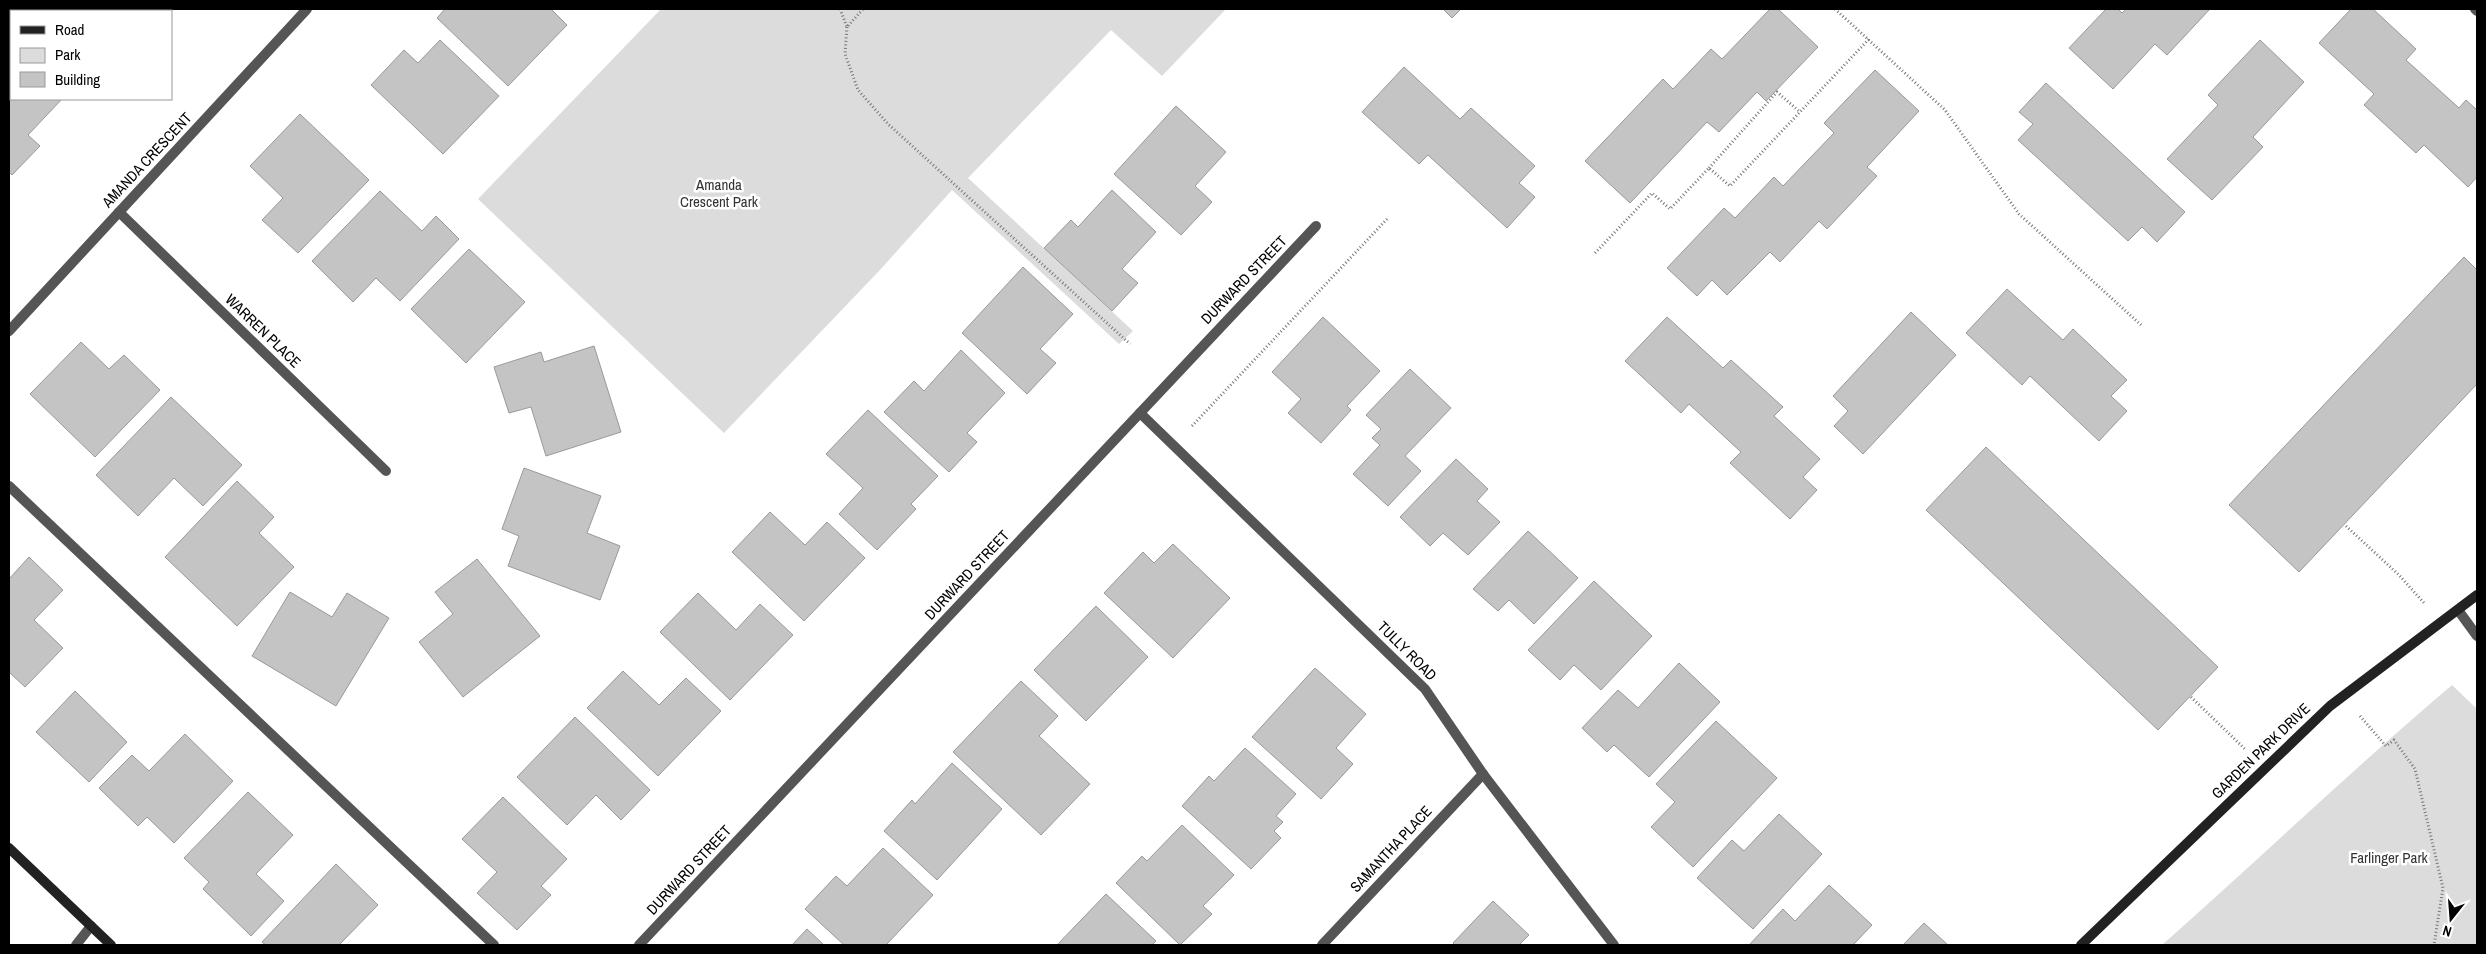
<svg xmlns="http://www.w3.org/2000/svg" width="2486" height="954" viewBox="0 0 2486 954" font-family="'Archivo Narrow',sans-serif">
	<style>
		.green { fill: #dcdcdc }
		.building { fill: #c4c4c4; stroke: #999 }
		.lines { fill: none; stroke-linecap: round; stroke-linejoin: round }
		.path { stroke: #777; stroke-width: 3; stroke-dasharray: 1 2.5; stroke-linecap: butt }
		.lane { stroke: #555; stroke-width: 10 }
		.street { stroke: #555; stroke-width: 10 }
		.secondary { stroke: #222; stroke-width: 10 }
		.labels { text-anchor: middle; stroke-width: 5; stroke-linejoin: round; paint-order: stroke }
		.street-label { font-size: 15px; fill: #000; stroke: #fff }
		.park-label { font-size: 15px; fill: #333; stroke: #fff }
	</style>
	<rect width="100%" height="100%" fill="#fff"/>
	<g class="green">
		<path d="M661 9H1226L1162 76 1111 30 968 178 1133 331 1119 344 952 190 879 271 724 433 478 199Z"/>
		<path d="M2452 685 2477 709V945H2162C2259 859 2353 769 2452 685Z"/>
	</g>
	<g class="building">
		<path d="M35 9H112L114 11H38Z"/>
		<path d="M445 9H551L567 25 508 86 437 18Z"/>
		<path d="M1443 9H1461L1452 18Z"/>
		<path d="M1770 9H1778L1818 47 1766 101 1757 92 1719 132 1707 122 1630 203 1585 161 1663 79 1673 89 1711 49 1722 59Z"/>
		<path d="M2106 9H2118L2122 13 2126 9H2210L2167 55 2155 44 2113 89 2069 48Z"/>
		<path d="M2351 9H2373L2416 49 2406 60 2459 108 2466 100 2477 110V177L2468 187 2424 145 2416 153 2364 105 2374 94 2319 43Z"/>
		<path d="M440 40 499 96 443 154 371 85 404 50 418 63Z"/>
		<path d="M2260 40 2304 82 2253 137 2263 147 2212 200 2167 159 2218 105 2208 95Z"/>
		<path d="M11 51V99H62L28 135 40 146 12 175 9 172V54Z"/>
		<path d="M1404 67 1460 119 1471 108 1535 166 1519 183 1535 197 1507 228 1428 155 1419 164 1362 112Z"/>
		<path d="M1875 70 1919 111 1867 167 1877 176 1827 229 1819 221 1780 262 1770 252 1727 295 1712 280 1697 296 1667 268 1724 208 1735 218 1774 177 1783 186 1834 133 1824 123Z"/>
		<path d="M2046 83 2185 212 2157 242 2142 227 2128 241 2018 140 2033 124 2019 112Z"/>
		<path d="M1176 106 1226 152 1195 186 1212 202 1181 235 1114 174Z"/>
		<path d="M300 114 369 180 298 253 262 220 283 198 250 166Z"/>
		<path d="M1112 190 1156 232 1122 269 1138 283 1112 311 1044 248 1071 220 1078 227Z"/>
		<path d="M380 191 422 231 436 216 459 239 400 301 376 278 353 302 312 261Z"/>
		<path d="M469 249 525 302 466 363 411 309Z"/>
		<path d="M2464 257 2477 270V384L2299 572 2229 505Z"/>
		<path d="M1023 267 1073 314 1040 349 1056 363 1027 394 962 333Z"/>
		<path d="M2007 289 2063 340 2073 329 2127 380 2111 396 2127 411 2099 441 2030 376 2022 385 1966 333Z"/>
		<path d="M1911 312 1956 355 1863 454 1834 426 1848 411 1833 396Z"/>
		<path d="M1323 317 1380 371 1347 406 1351 410 1321 443 1288 413 1301 399 1272 372Z"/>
		<path d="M1667 317 1723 368 1731 360 1783 407 1774 416 1820 459 1803 477 1817 490 1790 519 1730 463 1741 452 1689 404 1681 413 1625 361Z"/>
		<path d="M81 342 109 369 124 355 160 390 95 457 30 394Z"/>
		<path d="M594 346 621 432 546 456 531 407 509 413 494 367 541 352 544 362Z"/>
		<path d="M961 350 1005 393 967 433 977 442 949 472 884 412 914 381 924 391Z"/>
		<path d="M1410 369 1451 408 1405 456 1421 471 1388 506 1353 474 1380 445 1372 438 1381 429 1366 415Z"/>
		<path d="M171 397 242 465 203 506 174 478 138 516 96 475Z"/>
		<path d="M868 410 938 476 911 504 916 509 877 550 839 514 863 488 826 454Z"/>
		<path d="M1986 447 2218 667 2158 730 1926 510Z"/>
		<path d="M1456 459 1488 489 1477 501 1500 522 1468 555 1443 533 1430 546 1400 517Z"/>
		<path d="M524 468 601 496 587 533 620 546 600 600 508 566 519 536 502 529Z"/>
		<path d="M237 481 274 517 259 533 294 567 237 626 165 557Z"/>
		<path d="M770 512 805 545 827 522 865 558 804 621 732 552Z"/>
		<path d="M1528 531 1578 578 1534 624 1509 600 1498 611 1473 589Z"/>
		<path d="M1173 544 1230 598 1173 658 1104 593 1143 552 1154 563Z"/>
		<path d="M29 557 63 590 34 620 63 648 25 687 9 672V579Z"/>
		<path d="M477 559 540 636 463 697 419 642 453 614 435 592Z"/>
		<path d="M1594 581 1652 636 1601 690 1574 665 1560 680 1528 650Z"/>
		<path d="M290 592 332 617 347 593 389 618 336 706 252 656Z"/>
		<path d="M698 593 736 630 760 604 793 635 730 700 660 632Z"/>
		<path d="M1096 606 1148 657 1086 721 1034 670Z"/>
		<path d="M1679 663 1720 702 1649 777 1614 745 1607 752 1582 728 1618 690 1638 708Z"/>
		<path d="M1315 668 1366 714 1336 748 1353 764 1321 799 1252 737Z"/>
		<path d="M623 671 659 705 686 678 721 711 658 776 587 708Z"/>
		<path d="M1021 681 1058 716 1039 736 1090 784 1041 835 953 752Z"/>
		<path d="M75 691 127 742 89 782 36 732Z"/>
		<path d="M575 717 650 790 621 820 596 795 567 825 517 777Z"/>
		<path d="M1716 721 1777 778 1693 867 1651 827 1675 802 1656 784Z"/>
		<path d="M185 734 233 781 174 843 147 817 138 826 99 788 132 755 149 771Z"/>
		<path d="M1245 748 1296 794 1276 816 1283 822 1274 831 1281 838 1251 869 1182 806 1209 776 1214 781Z"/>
		<path d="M952 763 1002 809 937 880 884 831 912 800 915 804Z"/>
		<path d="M248 792 293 835 256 874 284 901 251 936 203 889 209 882 184 858Z"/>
		<path d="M503 797 567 859 541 886 551 895 517 930 477 893 497 872 462 839Z"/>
		<path d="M1779 814 1822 854 1753 929 1697 878 1732 840 1744 851Z"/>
		<path d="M1182 825 1234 875 1203 906 1212 914 1180 945 1116 883 1142 856 1147 861Z"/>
		<path d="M883 848 933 895 886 945H844L805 909 836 876 847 886Z"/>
		<path d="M336 864 378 905 339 945H266L262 942Z"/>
		<path d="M1829 885 1872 925 1853 945H1749L1783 909 1795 921Z"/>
		<path d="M1106 894 1156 941 1152 945H1057Z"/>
		<path d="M1493 901 1529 935 1519 945H1455L1453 943Z"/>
		<path d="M1924 923 1948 945H1903Z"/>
		<path d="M807 929 824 945H792Z"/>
	</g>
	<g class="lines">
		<g class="path">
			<path d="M840 9 847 27 863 9"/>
			<path d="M1835 9 1945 110 2019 214 2141 325"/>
			<path d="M847 27 845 54 858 90 888 124 1130 344"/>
			<path d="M1709 168 1777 92 1800 112"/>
			<path d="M1595 253 1652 193 1670 209 1709 168 1730 186 1869 39"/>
			<path d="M1192 426 1388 218"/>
			<path d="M2346 526 2399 575 2424 603"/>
			<path d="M2191 697 2246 750"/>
			<path d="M2360 716 2386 746 2394 740 2415 769 2443 888 2434 945"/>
		</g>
		<g class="lane">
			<path d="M2475 9 2477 11"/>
			<path d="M9 486 494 945"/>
			<path d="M2458 610 2477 636"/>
		</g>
		<g class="street">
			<path d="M119 212 386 471"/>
			<path d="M9 331 307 9"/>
			<path d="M1140 413 1425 689 1483 774 1614 945"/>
			<path d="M76 945 91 926"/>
			<path d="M639 945 1316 226"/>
			<path d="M1322 945 1483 774"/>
		</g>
		<g class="secondary">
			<path d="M9 848 111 945"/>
			<path d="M2081 945 2330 706 2477 595"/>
		</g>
	</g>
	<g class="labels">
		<g class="street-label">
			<text transform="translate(147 160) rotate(-47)" y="5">AMANDA CRESCENT</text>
			<text transform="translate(1244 280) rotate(-46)" y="5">DURWARD STREET</text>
			<text transform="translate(263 331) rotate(44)" y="5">WARREN PLACE</text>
			<text transform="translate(967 575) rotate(-47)" y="5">DURWARD STREET</text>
			<text transform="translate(1407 651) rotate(45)" y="5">TULLY ROAD</text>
			<text transform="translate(2261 751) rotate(-44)" y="5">GARDEN PARK DRIVE</text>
			<text transform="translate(1391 849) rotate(-47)" y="5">SAMANTHA PLACE</text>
			<text transform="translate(689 870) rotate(-47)" y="5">DURWARD STREET</text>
		</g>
		<g class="park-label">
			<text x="719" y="190">Amanda<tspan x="719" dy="17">Crescent Park</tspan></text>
			<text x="2389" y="863">Farlinger Park</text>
		</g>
	</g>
	<rect width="2486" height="954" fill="none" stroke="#000000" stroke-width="20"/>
	<rect x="10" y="10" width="162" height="90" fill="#ffffff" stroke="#999999"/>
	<rect x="20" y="26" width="25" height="8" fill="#222222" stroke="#999999"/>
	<text x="55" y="35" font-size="15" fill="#000000">Road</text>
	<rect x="20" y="48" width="25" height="15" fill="#dcdcdc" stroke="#999999"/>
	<text x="55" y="60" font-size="15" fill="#000000">Park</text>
	<rect x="20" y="72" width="25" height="15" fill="#c4c4c4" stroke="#999999"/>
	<text x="55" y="85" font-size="15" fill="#000000">Building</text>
	<g transform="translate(2451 919) rotate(197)" stroke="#ffffff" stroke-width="4" paint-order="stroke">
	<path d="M0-4L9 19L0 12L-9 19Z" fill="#000000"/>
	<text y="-8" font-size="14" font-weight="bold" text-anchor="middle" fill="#000000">N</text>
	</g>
</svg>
